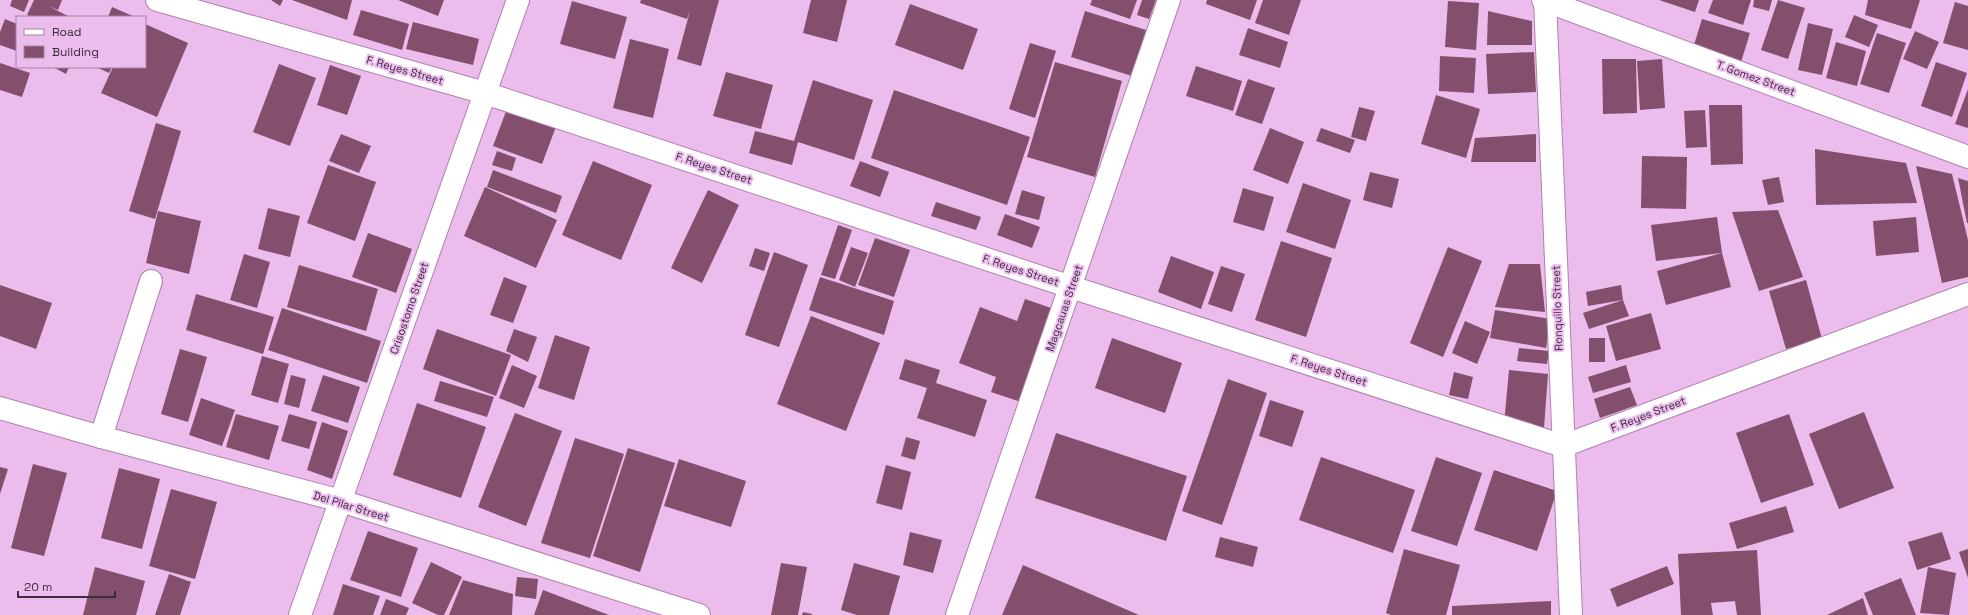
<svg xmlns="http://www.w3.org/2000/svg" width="1968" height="615" viewBox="0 0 1968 615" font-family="'Space Grotesk',sans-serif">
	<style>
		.building { fill: #844e6d }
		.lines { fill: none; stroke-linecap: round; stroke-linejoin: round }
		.street-casing { stroke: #ae82b0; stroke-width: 24 }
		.secondary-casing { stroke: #ae82b0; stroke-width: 24 }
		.street { stroke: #fff; stroke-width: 22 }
		.secondary { stroke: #fff; stroke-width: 22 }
		.labels { text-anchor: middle; stroke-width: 4; stroke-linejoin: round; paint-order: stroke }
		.street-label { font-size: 11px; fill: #3d2b3e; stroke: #ebbcec }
	</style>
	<rect width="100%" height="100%" fill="#ebbcec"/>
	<g class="building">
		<path d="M12 0H29L24 12 10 6Z"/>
		<path d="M34 0H62L58 10 48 6 70 17H32L27 15Z"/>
		<path d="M271 0H283L280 6Z"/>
		<path d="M292 0H352L347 20Z"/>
		<path d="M398 0H444L438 16Z"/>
		<path d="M641 0H719L701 66 677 59 690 11 687 19 640 3Z"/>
		<path d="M811 0H847L837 42 803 33Z"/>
		<path d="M1092 0H1137L1130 19 1090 5Z"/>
		<path d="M1142 0H1156L1149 19 1137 15Z"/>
		<path d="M1207 0H1257L1250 20 1206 4Z"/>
		<path d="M1263 0H1301L1289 35 1255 23Z"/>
		<path d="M1659 0H1699L1695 12Z"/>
		<path d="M1713 0H1751L1743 25 1708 13Z"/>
		<path d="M1754 0H1772L1769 11 1753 7Z"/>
		<path d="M1778 0 1805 8 1788 59 1761 50Z"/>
		<path d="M1868 0H1920L1911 29 1865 15Z"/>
		<path d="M572 1 627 17 615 59 560 44Z"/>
		<path d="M1448 1 1479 3 1476 50 1445 47Z"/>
		<path d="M1955 2 1968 6V50L1943 43Z"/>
		<path d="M910 4 978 29 963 70 895 45Z"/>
		<path d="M112 7 135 17H108Z"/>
		<path d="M361 10 409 24 402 50 353 35Z"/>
		<path d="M1085 11 1146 30 1132 76 1071 57Z"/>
		<path d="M1488 11 1532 21V45H1487Z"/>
		<path d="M1854 15 1878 25 1869 47 1845 37Z"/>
		<path d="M5 19 17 24V51L0 45V32Z"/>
		<path d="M1702 19 1750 33 1741 62 1693 48Z"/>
		<path d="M413 22 479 39 473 65 406 49Z"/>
		<path d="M1808 23 1833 29 1822 75 1798 70Z"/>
		<path d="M145 24 188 43 157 117 101 93 113 67H145Z"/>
		<path d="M1248 28 1288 42 1280 68 1239 55Z"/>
		<path d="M1915 31 1939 42 1927 69 1903 59Z"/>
		<path d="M1877 33 1906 43 1889 93 1860 84Z"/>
		<path d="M630 39 669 49 653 118 613 108Z"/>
		<path d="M1836 42 1866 51 1857 86 1826 78Z"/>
		<path d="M1030 43 1056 51 1035 118 1009 109Z"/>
		<path d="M1534 52 1536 92 1488 94 1486 54Z"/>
		<path d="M1440 56 1476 58 1474 93 1439 91Z"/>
		<path d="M1602 59H1636L1637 113 1603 114Z"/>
		<path d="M1662 59 1665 108 1640 110 1637 61Z"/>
		<path d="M1055 62 1122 81 1095 177 1027 157Z"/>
		<path d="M1936 62 1967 73 1952 117 1921 106Z"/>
		<path d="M0 63 30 73 22 97 0 90Z"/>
		<path d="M279 64 316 78 290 146 253 132Z"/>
		<path d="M330 65 361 76 347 115 317 105Z"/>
		<path d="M1196 66 1242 81 1233 111 1186 96Z"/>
		<path d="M53 67H69L66 74Z"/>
		<path d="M96 67H112L109 73Z"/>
		<path d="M726 72 773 85 761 129 713 116Z"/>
		<path d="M1248 79 1275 88 1262 124 1235 115Z"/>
		<path d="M813 80 873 100 854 160 798 142 792 165 749 153 755 131 794 141Z"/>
		<path d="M1968 89V128L1955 124Z"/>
		<path d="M894 90 1030 137 1007 205 871 158Z"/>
		<path d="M1436 95 1480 109 1466 158 1421 144Z"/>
		<path d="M1709 105H1742L1743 164 1711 165Z"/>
		<path d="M508 106 557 124 542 164 493 146Z"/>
		<path d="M1359 107 1375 111 1366 141 1351 137Z"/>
		<path d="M1705 110 1707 147 1686 148 1684 111Z"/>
		<path d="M156 123 181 131 155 219 129 211Z"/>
		<path d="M1270 128 1304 142 1288 184 1253 170Z"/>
		<path d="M1321 128 1355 140 1350 153 1316 141Z"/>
		<path d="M341 134 371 146 359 173 329 161Z"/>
		<path d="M1536 134V162H1471L1475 138Z"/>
		<path d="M1815 149 1906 163 1917 203 1816 205Z"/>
		<path d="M497 151 516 158 512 171 492 165Z"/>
		<path d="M1642 156 1687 157 1686 209 1641 208Z"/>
		<path d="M593 161 652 185 621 260 562 235Z"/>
		<path d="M860 161 889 172 880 197 850 186Z"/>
		<path d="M328 165 376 182 355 241 307 223Z"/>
		<path d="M1916 166 1952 174 1968 240V277L1942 283Z"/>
		<path d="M493 170 562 196 556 213 487 187Z"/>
		<path d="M1370 172 1399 179 1392 208 1363 200Z"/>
		<path d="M1779 177 1784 202 1768 205 1762 180Z"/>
		<path d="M1958 178 1968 181V223H1967Z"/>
		<path d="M1303 183 1351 200 1335 249 1286 232Z"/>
		<path d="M485 187 557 220 536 268 464 236Z"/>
		<path d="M1243 188 1274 197 1264 231 1233 222Z"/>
		<path d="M708 190 739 205 702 283 671 268Z"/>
		<path d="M1022 190 1045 197 1039 220 1015 214Z"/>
		<path d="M936 202 981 217 976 230 931 216Z"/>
		<path d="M268 208 300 216 290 257 258 249Z"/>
		<path d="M1778 210 1803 277 1759 291 1732 212Z"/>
		<path d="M158 211 201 221 189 274 146 263Z"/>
		<path d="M1005 214 1040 227 1032 248 997 235Z"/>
		<path d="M1717 217 1722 253 1656 261 1651 225Z"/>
		<path d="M1916 217 1919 252 1876 256 1873 221Z"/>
		<path d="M838 225 852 230 835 279 821 275Z"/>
		<path d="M368 233 412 249 396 293 352 277Z"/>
		<path d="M875 238 910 250 894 297 858 285Z"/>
		<path d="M1281 241 1332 258 1306 337 1255 320Z"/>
		<path d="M851 247 868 253 855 287 839 280Z"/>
		<path d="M1448 247 1482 261 1443 357 1410 343Z"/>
		<path d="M755 248 770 253 764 271 749 266Z"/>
		<path d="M774 252 808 265 779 347 745 335Z"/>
		<path d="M1722 253 1731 287 1666 305 1657 271Z"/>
		<path d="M244 254 270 262 257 308 230 300Z"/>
		<path d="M1171 256 1214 272 1201 309 1158 292Z"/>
		<path d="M1509 264H1540L1545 312 1495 307Z"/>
		<path d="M299 265 378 289 366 331 287 307Z"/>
		<path d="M1221 266 1245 274 1232 312 1208 304Z"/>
		<path d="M504 277 527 286 513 323 490 315Z"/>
		<path d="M820 277 894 301 884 335 809 310Z"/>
		<path d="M1806 280 1822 339 1786 349 1769 291Z"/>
		<path d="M0 285 52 303 36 349 0 336Z"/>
		<path d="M1621 285 1623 300 1588 306 1586 292Z"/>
		<path d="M196 294 274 317 263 354 186 330Z"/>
		<path d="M1025 299 1054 309 1021 402 991 392 996 377 959 363 980 307 1017 321Z"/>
		<path d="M1623 300 1629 316 1589 329 1583 313Z"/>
		<path d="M282 308 381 341 367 383 268 350Z"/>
		<path d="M1495 310 1551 319 1546 348 1490 338Z"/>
		<path d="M1651 313 1661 349 1616 361 1606 326Z"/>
		<path d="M811 316 880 343 846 431 777 404Z"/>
		<path d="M1465 321 1490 332 1477 364 1452 353Z"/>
		<path d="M437 329 511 355 496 396 423 369Z"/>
		<path d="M514 329 537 337 528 362 506 351Z"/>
		<path d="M555 335 590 347 574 400 538 388Z"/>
		<path d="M1112 338 1182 363 1165 413 1095 388Z"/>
		<rect x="1589" y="338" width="16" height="24"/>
		<path d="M1519 348 1549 351 1547 364 1517 361Z"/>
		<path d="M180 349 207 357 188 422 161 414Z"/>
		<path d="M262 356 289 364 278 403 251 395Z"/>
		<path d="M905 359 940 370 936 383 987 400 975 437 917 418 927 388 899 379Z"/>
		<path d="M512 365 537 376 524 408 499 398Z"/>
		<path d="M1626 365 1631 382 1593 393 1588 377Z"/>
		<path d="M1509 370 1548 374 1544 428 1504 424Z"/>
		<path d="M1454 372 1473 377 1468 399 1449 395Z"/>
		<path d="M291 375 306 379 299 408 284 404Z"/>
		<path d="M323 375 360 387 348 423 311 411Z"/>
		<path d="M1228 379 1267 393 1222 525 1182 511Z"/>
		<path d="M440 381 494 397 487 417 434 401Z"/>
		<path d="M1630 387 1637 405 1600 418 1594 399Z"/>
		<path d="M201 398 235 410 222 446 189 435Z"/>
		<path d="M1270 400 1304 411 1292 447 1259 436Z"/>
		<path d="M417 403 486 427 461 498 393 475Z"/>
		<path d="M1864 412 1894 488 1839 509 1809 434Z"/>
		<path d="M515 413 562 431 526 526 478 507Z"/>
		<path d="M236 414 279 426 269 460 226 447Z"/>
		<path d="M289 414 317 422 309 449 281 441Z"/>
		<path d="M1789 414 1814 485 1761 503 1736 433Z"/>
		<path d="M322 422 348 431 332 479 307 470Z"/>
		<path d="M1056 433 1187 476 1166 541 1035 498Z"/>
		<path d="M906 437 920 441 915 460 901 456Z"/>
		<path d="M575 438 624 454 590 558 541 543Z"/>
		<path d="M628 448 675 463 640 572 593 556Z"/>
		<path d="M1321 457 1415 490 1393 553 1299 520Z"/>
		<path d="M1436 457 1482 473 1457 546 1411 531Z"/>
		<path d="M679 459 746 481 731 527 664 506Z"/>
		<path d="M33 464 67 473 44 556 11 548Z"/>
		<path d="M886 465 911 472 902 510 876 503Z"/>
		<path d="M0 467 8 469 0 494Z"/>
		<path d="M119 468 160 479 142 549 101 538Z"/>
		<path d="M1494 470 1557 491 1537 551 1474 530Z"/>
		<path d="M171 489 217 502 195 579 149 566Z"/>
		<path d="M1786 506 1794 532 1737 549 1729 523Z"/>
		<path d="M368 531 418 548 401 597 350 580Z"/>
		<path d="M910 532 942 540 933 573 903 565Z"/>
		<path d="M1942 532 1951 559 1917 570 1908 542Z"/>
		<path d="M1220 537 1258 547 1253 567 1215 557Z"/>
		<path d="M1404 549 1460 565 1446 615H1391L1386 613Z"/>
		<path d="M1968 549V578L1959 552Z"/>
		<path d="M1757 550 1761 615H1737L1735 601 1711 603 1713 615H1681L1678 554Z"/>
		<path d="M431 562 462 577 444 615H438L412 603Z"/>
		<path d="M781 563 807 567 798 615H771Z"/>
		<path d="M854 563 900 576 889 615H857L841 610Z"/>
		<path d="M1023 565 1139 615H1002Z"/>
		<path d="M1667 566 1674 584 1617 607 1610 589Z"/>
		<path d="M95 567 145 581 136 615H83Z"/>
		<path d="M1928 567 1956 573 1949 615 1920 613Z"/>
		<path d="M169 574 191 582 180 615H155Z"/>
		<path d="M517 577 538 579 536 599 515 596Z"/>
		<path d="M1901 578 1916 615H1873L1864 593Z"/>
		<path d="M463 580 513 594 512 615H449Z"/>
		<path d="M343 584 380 596 373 615H333Z"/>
		<path d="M543 590 609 615H534Z"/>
		<path d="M1863 598 1868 615H1827Z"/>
		<path d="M386 599 409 608 406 615H380Z"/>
		<path d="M1551 601V615H1452V606Z"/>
		<path d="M803 612 812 614V615H802Z"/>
	</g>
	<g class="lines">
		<defs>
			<g id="street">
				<path d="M157 0 485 93 1071 287 1563 446 1968 294"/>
				<path d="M0 408 101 437 341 501 699 615"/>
				<path d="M101 437 151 281"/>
				<path d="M300 615 518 0"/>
			</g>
			<g id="secondary">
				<path d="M1543 0 1968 157"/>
				<path d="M1545 0 1571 615"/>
				<path d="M957 615 1169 0"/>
			</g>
		</defs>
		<use href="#street" class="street-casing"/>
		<use href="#secondary" class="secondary-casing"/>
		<use href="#street" class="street"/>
		<use href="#secondary" class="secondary"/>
	</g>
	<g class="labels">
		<g class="street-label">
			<text transform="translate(405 70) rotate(16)" y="4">F. Reyes Street</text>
			<text transform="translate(1756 78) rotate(20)" y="4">T. Gomez Street</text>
			<text transform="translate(714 168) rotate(18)" y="4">F. Reyes Street</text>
			<text transform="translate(1021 270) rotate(18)" y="4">F. Reyes Street</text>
			<text transform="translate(409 308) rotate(-71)" y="4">Crisostomo Street</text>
			<text transform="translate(1064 308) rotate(-71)" y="4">Magcauas Street</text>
			<text transform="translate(1557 308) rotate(-92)" y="4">Ronquillo Street</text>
			<text transform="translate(1329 370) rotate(18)" y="4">F. Reyes Street</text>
			<text transform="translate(1648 414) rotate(-21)" y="4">F. Reyes Street</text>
			<text transform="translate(351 506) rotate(17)" y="4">Del Pilar Street</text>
		</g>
	</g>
	<rect x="16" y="16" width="130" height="52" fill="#ebbcec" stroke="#a582a6"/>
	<rect x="24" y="29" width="20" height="6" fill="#ffffff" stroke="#a582a6"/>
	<text x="52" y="36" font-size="12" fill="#3d2b3e">Road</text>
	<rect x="24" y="46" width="20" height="12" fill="#844e6d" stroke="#a582a6"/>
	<text x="52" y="56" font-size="12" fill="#3d2b3e">Building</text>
	<path d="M18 591v6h97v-6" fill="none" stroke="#3d2b3e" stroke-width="2"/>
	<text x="24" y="591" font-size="12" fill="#3d2b3e" stroke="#ebbcec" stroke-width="3" paint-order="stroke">20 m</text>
</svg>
